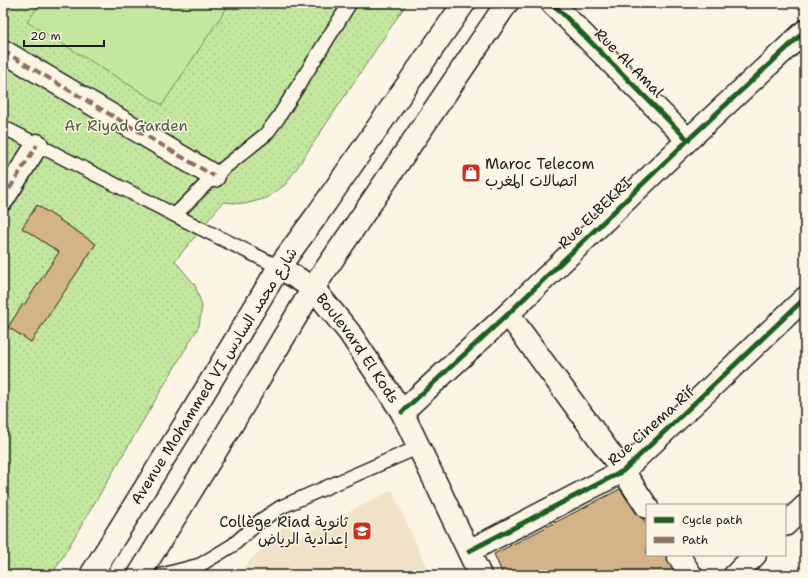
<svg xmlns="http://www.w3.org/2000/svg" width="808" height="578" viewBox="0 0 808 578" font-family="'Shantell Sans','Playpen Sans Arabic',sans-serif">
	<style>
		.built { fill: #f0e2c9 }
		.park { fill: url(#park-dots); stroke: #70825e }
		.garden { fill: #c4e7a0; stroke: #70825e }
		.building { fill: #d3b487; stroke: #1c1c1c }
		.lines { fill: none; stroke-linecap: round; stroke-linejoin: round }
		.lane-casing { stroke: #1c1c1c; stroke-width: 16 }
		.street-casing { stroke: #1c1c1c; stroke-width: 25 }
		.secondary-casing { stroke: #1c1c1c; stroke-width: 25 }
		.lane { stroke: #fcf5e5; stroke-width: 13 }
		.street { stroke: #fcf5e5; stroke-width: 22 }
		.secondary { stroke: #fcf5e5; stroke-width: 22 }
		.quiet { stroke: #8d6e63; stroke-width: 4; stroke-dasharray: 8 4; stroke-linecap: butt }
		.cycleway-casing { stroke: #fcf5e5; stroke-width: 8 }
		.cycleway { stroke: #1b5e20; stroke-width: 5 }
		.labels { text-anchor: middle; stroke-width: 3; stroke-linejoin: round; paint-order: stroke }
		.street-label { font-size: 15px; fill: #1c1c1c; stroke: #fcf5e5 }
		.park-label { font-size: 15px; fill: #4e5944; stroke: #fcf5e5 }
		.poi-label { font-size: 15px; fill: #1c1c1c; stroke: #fcf5e5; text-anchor: start }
	</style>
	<defs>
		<pattern id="park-dots" width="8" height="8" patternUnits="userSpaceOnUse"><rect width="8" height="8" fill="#c4e7a0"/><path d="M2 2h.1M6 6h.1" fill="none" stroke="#a8c689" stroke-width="1.8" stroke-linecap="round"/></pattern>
	</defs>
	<rect width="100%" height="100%" fill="#fcf5e5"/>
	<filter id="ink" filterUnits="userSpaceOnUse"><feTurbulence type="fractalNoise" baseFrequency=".025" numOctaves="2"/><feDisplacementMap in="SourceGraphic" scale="8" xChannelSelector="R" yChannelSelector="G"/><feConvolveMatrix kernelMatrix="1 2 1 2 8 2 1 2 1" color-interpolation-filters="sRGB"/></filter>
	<g filter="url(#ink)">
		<path class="built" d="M392 490 430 575H236L286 524 300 537Z"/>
		<path class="park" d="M3 3H407L286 184 267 198 245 204 223 202 175 261 195 285 202 306 199 326 52 575H3Z"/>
		<path class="garden" d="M41 3H230L162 105 27 22Z"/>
		<g class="building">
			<path d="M37 205 96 244 31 342 8 327 23 304 24 305 59 252 22 228Z"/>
			<path d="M620 489 637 514 643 519 647 524V555H666L668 562 676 575H503L494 554Z"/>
		</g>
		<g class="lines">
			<defs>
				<g id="lane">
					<path d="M3 127 196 226 279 267"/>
					<path d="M175 215 214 176 266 134 278 118 350 3"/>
					<path d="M162 575 200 565 233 545 260 521 281 507 419 447"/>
				</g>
				<g id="street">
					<path d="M552 3 688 140"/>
					<path d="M3 51 214 176"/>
					<path d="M3 199 37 145"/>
					<path id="s1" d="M279 267 313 288 349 332 402 412 480 575"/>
					<path d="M508 314 623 471 647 507"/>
					<path d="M402 412 508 314 688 140 805 31"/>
					<path d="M785 525 805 506"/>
					<path d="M469 551 623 471 805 298"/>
					<path d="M678 555 691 575"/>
					<path d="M735 575 755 555"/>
				</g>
				<g id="secondary">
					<path d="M91 575 190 416 279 267 317 215 464 3"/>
					<path d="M139 575 225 436 313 288 507 3"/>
				</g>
			</defs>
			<use href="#lane" class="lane-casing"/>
			<use href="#street" class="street-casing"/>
			<use href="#secondary" class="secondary-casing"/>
			<use href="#lane" class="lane"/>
			<use href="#street" class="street"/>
			<use href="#secondary" class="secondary"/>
			<g class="quiet">
				<path d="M3 51 214 176"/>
				<path d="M3 199 37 145"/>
			</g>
			<defs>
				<g id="cycleway">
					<path d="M552 3 688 140"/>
					<path d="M402 412 508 314 688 140 805 31"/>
					<path d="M469 551 623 471 805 298"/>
				</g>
			</defs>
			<use href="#cycleway" class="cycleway-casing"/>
			<use href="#cycleway" class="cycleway"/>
		</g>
	</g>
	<defs>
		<symbol id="shop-square" viewBox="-11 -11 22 22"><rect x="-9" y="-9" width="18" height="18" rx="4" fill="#c8321e" stroke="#fcf5e5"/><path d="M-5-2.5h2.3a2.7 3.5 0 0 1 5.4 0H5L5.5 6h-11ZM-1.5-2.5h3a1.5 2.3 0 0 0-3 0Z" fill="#fff"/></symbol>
		<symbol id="university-square" viewBox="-11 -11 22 22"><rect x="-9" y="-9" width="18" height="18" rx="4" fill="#c8321e" stroke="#fcf5e5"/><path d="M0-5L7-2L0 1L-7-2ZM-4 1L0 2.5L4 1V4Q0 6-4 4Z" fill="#fff"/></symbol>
	</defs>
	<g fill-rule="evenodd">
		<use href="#shop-square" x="460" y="162" width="22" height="22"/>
		<use href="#university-square" x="351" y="520" width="22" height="22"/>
	</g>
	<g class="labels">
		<g class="street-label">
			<text transform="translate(629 63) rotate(45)" y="5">Rue Al Amal</text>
			<text transform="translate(595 213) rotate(-44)" y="5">Rue ELBEKRI</text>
			<text dy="5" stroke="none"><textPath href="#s1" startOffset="115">Boulevard El Kods</textPath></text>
			<text transform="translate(214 376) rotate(-58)" y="5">Avenue Mohammed VI شارع محمد السادس</text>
			<text transform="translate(651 426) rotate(-42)" y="5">Rue Cinema Rif</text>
		</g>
		<g class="park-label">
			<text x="126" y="131">Ar Riyad Garden</text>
		</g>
		<g class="poi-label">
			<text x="485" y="169">Maroc Telecom<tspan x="485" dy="17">اتصالات المغرب</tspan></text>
			<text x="348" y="527" text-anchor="end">Collège Riad ثانوية<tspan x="348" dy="17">إعدادية الرياض</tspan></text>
		</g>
	</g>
	<rect width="808" height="578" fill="none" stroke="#fcf5e5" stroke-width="16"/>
	<rect x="8" y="8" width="792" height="562" fill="none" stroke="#1c1c1c" stroke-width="1.5" filter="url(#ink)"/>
	<rect x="646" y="504" width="140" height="52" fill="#fcf5e5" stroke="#a29e95"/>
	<rect x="654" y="517" width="20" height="6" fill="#1b5e20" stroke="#a29e95"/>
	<text x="682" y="524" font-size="12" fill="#1c1c1c">Cycle path</text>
	<rect x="654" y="537" width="20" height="6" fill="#8d6e63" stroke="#a29e95"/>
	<text x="682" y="544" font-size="12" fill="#1c1c1c">Path</text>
	<path d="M24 40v6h80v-6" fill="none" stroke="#1c1c1c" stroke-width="2"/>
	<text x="30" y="40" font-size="12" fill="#1c1c1c" stroke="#fcf5e5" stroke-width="3" paint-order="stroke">20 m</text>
</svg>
